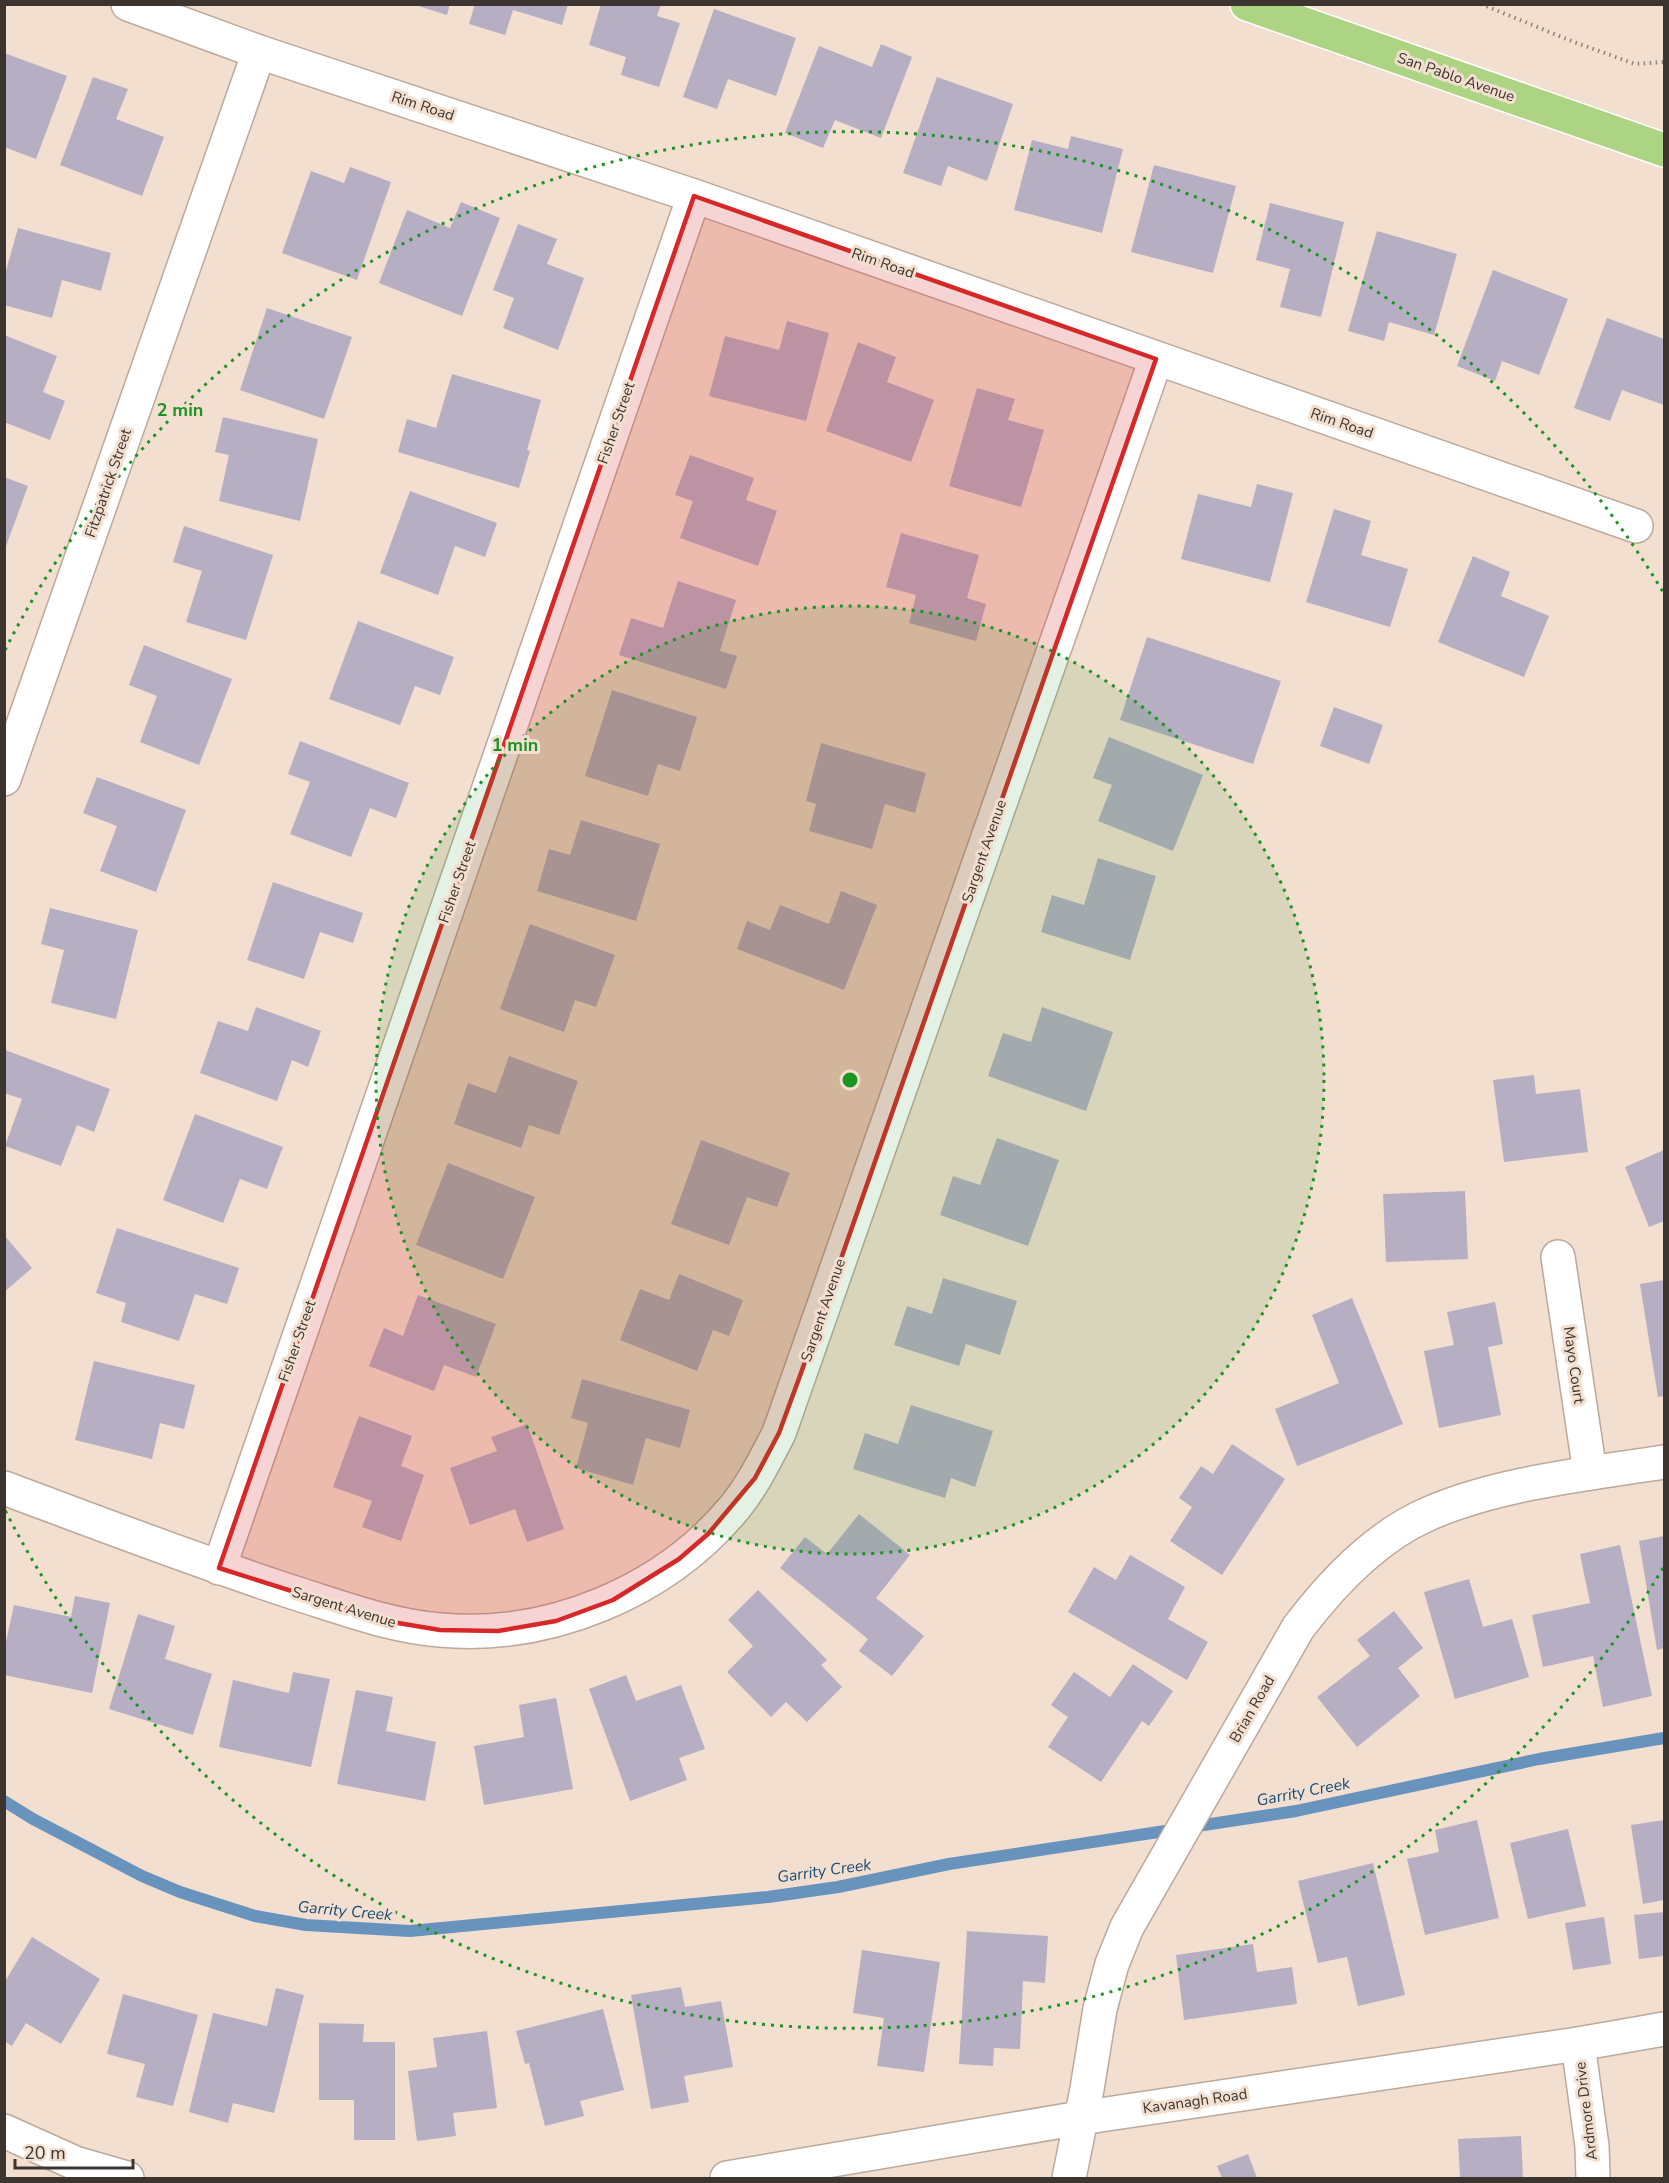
<svg xmlns="http://www.w3.org/2000/svg" width="1669" height="2183" viewBox="0 0 1669 2183" font-family="'Nunito Sans',sans-serif">
	<style>
		.lines { fill: none; stroke-linecap: round; stroke-linejoin: round }
		.stream { stroke: #6793bc; stroke-width: 12 }
		.building { fill: #b6aec2 }
		.minor-casing { stroke: #bca99b; stroke-width: 36 }
		.major-casing { stroke: #fff; stroke-width: 36 }
		.path { stroke: #8f8278; stroke-width: 4; stroke-dasharray: 1.5 4.5; stroke-linecap: butt }
		.minor { stroke: #fff; stroke-width: 33 }
		.major { stroke: #add482; stroke-width: 33 }
		.marked { fill: #d62828; fill-opacity: 0.2; stroke: #d62828; stroke-width: 4.5; stroke-linejoin: round }
		.ring { fill: none; stroke: #1b9424; stroke-width: 3; stroke-dasharray: 3 6 }
		.labels { text-anchor: middle; stroke-width: 6; stroke-linejoin: round; paint-order: stroke }
		.street-label { font-size: 15px; fill: #3c352f; stroke: #f3dfd0 }
		.water-label { font-size: 16px; font-style: italic; fill: #1a4c74; stroke: #f3dfd0 }
		.centre { fill: #1b9424; stroke: #f3dfd0; stroke-width: 3 }
		.ring-label { font-size: 18px; text-anchor: middle; font-weight: bold; fill: #1b9424; stroke: #f3dfd0; stroke-width: 6; stroke-linejoin: round; paint-order: stroke }
	</style>
	<rect width="100%" height="100%" fill="#f3dfd0"/>
	<g class="lines">
		<path class="stream" d="M4 1801 33 1819 142 1876 180 1892 255 1916 306 1925 410 1931 768 1897 838 1887 949 1864 1296 1811 1539 1759 1664 1738"/>
	</g>
	<g class="building">
		<path d="M412 4H450L447 15Z"/>
		<path d="M475 4H568L562 25 513 10 505 35 469 24Z"/>
		<path d="M601 4H661L657 16 680 23 659 87 621 75 626 57 589 45Z"/>
		<path d="M714 9 796 38 776 96 728 79 717 109 683 97Z"/>
		<path d="M881 44 912 57 881 138 835 120 823 148 785 133 819 46 872 67Z"/>
		<path d="M4 53 67 76 36 159 4 147Z"/>
		<path d="M93 77 128 89 116 119 164 137 142 196 60 165Z"/>
		<path d="M937 77 1013 104 987 181 948 166 941 186 903 173Z"/>
		<path d="M1071 136 1123 149 1102 233 1014 210 1032 140 1068 149Z"/>
		<path d="M1154 165 1236 186 1213 273 1131 252Z"/>
		<path d="M350 167 391 182 357 280 282 253 311 171 344 183Z"/>
		<path d="M461 202 500 218 462 316 379 283 407 210 450 228Z"/>
		<path d="M1270 203 1344 222 1321 317 1280 307 1290 269 1256 260Z"/>
		<path d="M518 224 557 239 547 264 584 278 558 350 503 328 514 298 493 290Z"/>
		<path d="M18 228 111 253 101 291 62 280 52 318 4 305V278Z"/>
		<path d="M1377 231 1457 254 1434 335 1389 322 1384 341 1348 331Z"/>
		<path d="M1493 270 1568 299 1539 375 1502 361 1495 381 1457 366Z"/>
		<path d="M267 308 352 337 324 419 240 390Z"/>
		<path d="M1607 318 1664 339V405L1622 390 1610 421 1574 408Z"/>
		<path d="M787 321 829 333 806 421 709 396 725 336 779 350Z"/>
		<path d="M4 335 57 356 43 392 65 401 50 440 4 422Z"/>
		<path d="M858 342 896 357 887 382 934 400 911 462 826 431Z"/>
		<path d="M452 374 541 400 527 450 530 451 519 488 398 452 407 419 436 428Z"/>
		<path d="M977 388 1015 399 1008 420 1044 430 1021 507 949 486Z"/>
		<path d="M223 417 318 439 300 521 219 501 229 455 215 452Z"/>
		<path d="M690 455 754 478 746 500 777 511 758 566 680 538 693 501 675 495Z"/>
		<path d="M4 477 28 486 5 549H4Z"/>
		<path d="M1257 484 1293 493 1270 582 1181 559 1198 494 1251 507Z"/>
		<path d="M410 491 497 523 485 557 455 546 438 595 380 573Z"/>
		<path d="M1334 509 1371 521 1361 555 1408 569 1390 627 1306 602Z"/>
		<path d="M184 526 273 555 246 640 186 622 202 571 173 562Z"/>
		<path d="M901 533 979 555 967 598 986 604 976 641 909 623 916 595 886 587Z"/>
		<path d="M1473 556 1510 572 1501 596 1549 616 1524 677 1438 642Z"/>
		<path d="M678 581 736 600 720 651 737 656 726 689 619 655 631 618 663 628Z"/>
		<path d="M358 621 454 657 440 695 415 686 400 725 329 699Z"/>
		<path d="M1147 637 1281 681 1253 764 1120 720Z"/>
		<path d="M144 645 232 679 199 765 140 742 157 696 129 685Z"/>
		<path d="M612 690 697 717 680 771 658 764 648 796 585 776Z"/>
		<path d="M1334 707 1383 725 1369 764 1320 746Z"/>
		<path d="M1109 737 1203 775 1173 851 1098 821 1112 785 1093 778Z"/>
		<path d="M300 741 409 783 396 818 370 808 351 857 290 834 310 782 288 774Z"/>
		<path d="M821 743 926 773 915 813 885 804 872 849 809 831 816 804 806 801Z"/>
		<path d="M97 777 186 810 156 892 100 871 117 826 83 813Z"/>
		<path d="M581 820 660 844 636 921 537 891 549 849 570 855Z"/>
		<path d="M1098 858 1156 876 1130 960 1041 932 1052 895 1084 905Z"/>
		<path d="M273 882 363 913 353 943 320 932 304 979 247 960Z"/>
		<path d="M841 891 877 905 844 990 737 949 747 921 770 930 780 905 829 924Z"/>
		<path d="M50 908 138 930 116 1019 51 1003 64 950 41 944Z"/>
		<path d="M530 924 615 955 596 1007 575 1000 564 1032 500 1009Z"/>
		<path d="M256 1007 321 1031 308 1067 292 1060 277 1101 200 1073 218 1021 248 1031Z"/>
		<path d="M1042 1007 1113 1032 1086 1111 988 1076 1003 1033 1031 1042Z"/>
		<path d="M5 1050 110 1089 94 1132 77 1125 61 1166 5 1146 22 1099 4 1093Z"/>
		<path d="M509 1056 578 1081 559 1135 529 1125 521 1148 454 1124 468 1083 496 1093Z"/>
		<path d="M1534 1075 1536 1094 1580 1089 1588 1152 1504 1162 1493 1080Z"/>
		<path d="M195 1114 283 1147 267 1189 240 1179 223 1223 163 1200Z"/>
		<path d="M997 1138 1059 1160 1028 1246 940 1215 953 1176 980 1185Z"/>
		<path d="M701 1140 790 1173 777 1207 747 1197 729 1245 671 1224Z"/>
		<path d="M1664 1150V1221L1649 1227 1625 1167Z"/>
		<path d="M448 1163 535 1197 503 1279 416 1245Z"/>
		<path d="M1465 1191 1468 1259 1386 1262 1383 1194Z"/>
		<path d="M117 1228 239 1268 227 1304 195 1294 179 1341 121 1322 126 1303 96 1293Z"/>
		<path d="M4 1235 32 1268 4 1292Z"/>
		<path d="M679 1274 743 1300 729 1336 713 1330 697 1371 620 1340 640 1289 669 1300Z"/>
		<path d="M943 1278 1017 1301 1000 1355 966 1344 959 1366 894 1345 907 1306 932 1314Z"/>
		<path d="M1664 1280V1396L1658 1397 1640 1284Z"/>
		<path d="M418 1295 496 1324 476 1377 444 1365 434 1391 369 1366 384 1328 403 1336Z"/>
		<path d="M1352 1298 1403 1424 1297 1466 1275 1409 1339 1383 1312 1315Z"/>
		<path d="M1495 1302 1503 1344 1488 1347 1501 1415 1439 1428 1424 1351 1454 1345 1447 1312Z"/>
		<path d="M94 1361 195 1385 184 1429 160 1423 152 1459 75 1440Z"/>
		<path d="M582 1379 690 1410 680 1448 646 1438 633 1485 576 1468 588 1423 571 1418Z"/>
		<path d="M911 1405 993 1431 975 1487 951 1478 945 1498 853 1469 865 1433 898 1444Z"/>
		<path d="M359 1416 412 1436 401 1466 424 1475 401 1541 362 1527 372 1501 333 1487Z"/>
		<path d="M527 1424 564 1529 527 1542 515 1509 470 1525 450 1468 497 1451 491 1437Z"/>
		<path d="M1232 1444 1285 1479 1222 1575 1170 1541 1192 1507 1179 1498 1201 1466 1213 1474Z"/>
		<path d="M859 1514 910 1555 876 1598 924 1636 892 1676 859 1651 868 1639 780 1568 805 1537 827 1554Z"/>
		<path d="M1664 1536V1648L1657 1650 1639 1541Z"/>
		<path d="M1620 1545 1652 1696 1603 1707 1593 1656 1543 1667 1532 1615 1590 1603 1580 1554Z"/>
		<path d="M1130 1555 1185 1587 1168 1619 1208 1642 1187 1680 1068 1612 1094 1567 1116 1580Z"/>
		<path d="M1469 1579 1483 1627 1512 1619 1529 1677 1455 1699 1424 1592Z"/>
		<path d="M758 1590 827 1660 821 1665 842 1687 807 1722 786 1702 771 1717 727 1672 753 1646 728 1620Z"/>
		<path d="M75 1596 110 1603 92 1693 4 1675V1651L14 1605 71 1617Z"/>
		<path d="M1394 1611 1423 1648 1398 1668 1420 1696 1357 1747 1317 1697 1370 1656 1357 1640Z"/>
		<path d="M138 1614 175 1626 165 1659 212 1674 193 1735 109 1709Z"/>
		<path d="M1133 1664 1173 1691 1149 1726 1142 1721 1101 1782 1048 1747 1068 1717 1051 1705 1074 1672 1110 1697Z"/>
		<path d="M293 1672 330 1679 311 1767 219 1747 233 1680 289 1693Z"/>
		<path d="M626 1675 636 1701 681 1685 705 1749 679 1758 687 1780 630 1801 589 1689Z"/>
		<path d="M356 1690 393 1697 386 1731 436 1742 425 1801 337 1784Z"/>
		<path d="M556 1698 573 1789 484 1805 474 1746 524 1737 519 1705Z"/>
		<path d="M1477 1820 1499 1918 1425 1935 1407 1859 1439 1852 1435 1830Z"/>
		<path d="M1664 1820V1900L1643 1904 1631 1825Z"/>
		<path d="M1568 1829 1586 1906 1528 1919 1510 1843Z"/>
		<path d="M1373 1863 1405 1995 1358 2006 1347 1957 1318 1963 1298 1881Z"/>
		<path d="M1664 1912V1956L1639 1959 1634 1915Z"/>
		<path d="M1604 1917 1611 1964 1573 1970 1565 1923Z"/>
		<path d="M967 1931 1048 1936 1045 1983 1023 1981 1020 2049 994 2048 993 2066 959 2064Z"/>
		<path d="M32 1937 100 1979 61 2044 26 2023 12 2046 4 2041V1983Z"/>
		<path d="M1253 1944 1257 1972 1292 1967 1297 2004 1184 2020 1176 1955Z"/>
		<path d="M862 1950 940 1962 924 2072 877 2066 884 2018 853 2013Z"/>
		<path d="M681 1987 685 2007 721 2001 733 2067 684 2076 689 2102 651 2109 631 1995Z"/>
		<path d="M276 1988 304 1995 274 2113 233 2103 228 2123 189 2112 213 2013 267 2026Z"/>
		<path d="M123 1994 198 2015 173 2106 136 2097 145 2064 107 2054Z"/>
		<path d="M603 2009 624 2090 580 2101 584 2116 545 2126 529 2063 525 2064 516 2031Z"/>
		<path d="M319 2023 364 2024 363 2042H395V2140H354V2100H319Z"/>
		<path d="M487 2031 497 2108 453 2113 456 2136 417 2141 408 2071 437 2067 433 2038Z"/>
		<path d="M1521 2136 1523 2178H1460L1458 2139Z"/>
		<path d="M1248 2154 1257 2178H1222L1217 2166Z"/>
	</g>
	<g class="lines">
		<defs>
			<g id="minor">
				<path d="M128 4 259 52 694 196 1636 526"/>
				<path d="M4 779 259 52"/>
				<path d="M1558 1257 1590 1473"/>
				<path d="M4 1488C101 1524 197 1561 295 1593 343 1608 390 1626 440 1630 549 1640 665 1592 735 1507 753 1485 766 1458 779 1433L1156 359"/>
				<path d="M219 1568 694 196"/>
				<path d="M1578 2044 1592 2146 1593 2178"/>
				<path d="M4 2131 75 2163 127 2178"/>
				<path d="M727 2178 1080 2118 1578 2044 1664 2029"/>
				<path d="M1069 2178 1087 2089 1100 2009 1112 1964 1127 1927 1298 1628C1332 1583 1375 1537 1428 1514 1498 1483 1588 1474 1664 1462"/>
			</g>
			<path id="major" d="M1247 4 1664 150"/>
		</defs>
		<use href="#minor" class="minor-casing"/>
		<use href="#major" class="major-casing"/>
		<path class="path" d="M1481 4 1574 42 1635 64 1664 62"/>
		<use href="#minor" class="minor"/>
		<use href="#major" class="major"/>
	</g>
	<path class="marked" d="M694 196 1156 359 801 1373 779 1433 755 1478 708 1534 679 1559 613 1600 556 1621 498 1631 440 1630 386 1621 219 1568Z"/>
	<circle cx="850" cy="1080" r="474" fill="#1b9424" fill-opacity=".12"/>
	<g class="ring">
		<circle cx="850" cy="1080" r="474"/>
		<path d="M1663 1568A948 948 0 0 1 5 1510M5 650A948 948 0 0 1 1663 592"/>
	</g>
	<g class="labels">
		<g class="street-label">
			<text transform="translate(1456 77) rotate(19)" y="5">San Pablo Avenue</text>
			<text transform="translate(423 106) rotate(18)" y="5">Rim Road</text>
			<text transform="translate(883 263) rotate(19)" y="5">Rim Road</text>
			<text transform="translate(616 423) rotate(-71)" y="5">Fisher Street</text>
			<text transform="translate(1342 423) rotate(19)" y="5">Rim Road</text>
			<text transform="translate(108 483) rotate(-71)" y="5">Fitzpatrick Street</text>
			<text transform="translate(984 851) rotate(-71)" y="5">Sargent Avenue</text>
			<text transform="translate(457 882) rotate(-71)" y="5">Fisher Street</text>
			<text transform="translate(823 1310) rotate(-71)" y="5">Sargent Avenue</text>
			<text transform="translate(297 1341) rotate(-71)" y="5">Fisher Street</text>
			<text transform="translate(1574 1365) rotate(82)" y="5">Mayo Court</text>
			<text transform="translate(344 1607) rotate(17)" y="5">Sargent Avenue</text>
			<text transform="translate(1252 1709) rotate(-60)" y="5">Brian Road</text>
			<text transform="translate(1195 2101) rotate(-8)" y="5">Kavanagh Road</text>
			<text transform="translate(1586 2111) rotate(-97)" y="5">Ardmore Drive</text>
		</g>
		<g class="water-label">
			<text transform="translate(1303 1791) rotate(-11)" y="6">Garrity Creek</text>
			<text transform="translate(824 1870) rotate(-8)" y="6">Garrity Creek</text>
			<text transform="translate(345 1910) rotate(5)" y="6">Garrity Creek</text>
		</g>
	</g>
	<circle cx="850" cy="1080" r="9" class="centre"/>
	<g class="ring-label">
		<text x="180" y="416">2 min</text>
		<text x="515" y="751">1 min</text>
	</g>
	<rect width="1669" height="2183" fill="none" stroke="#3c352f" stroke-width="12"/>
	<path d="M15 2159v9h118v-9" fill="none" stroke="#3c352f" stroke-width="3"/>
	<text x="24" y="2159" font-size="18" fill="#3c352f" stroke="#f3dfd0" stroke-width="4.5" paint-order="stroke">20 m</text>
</svg>
